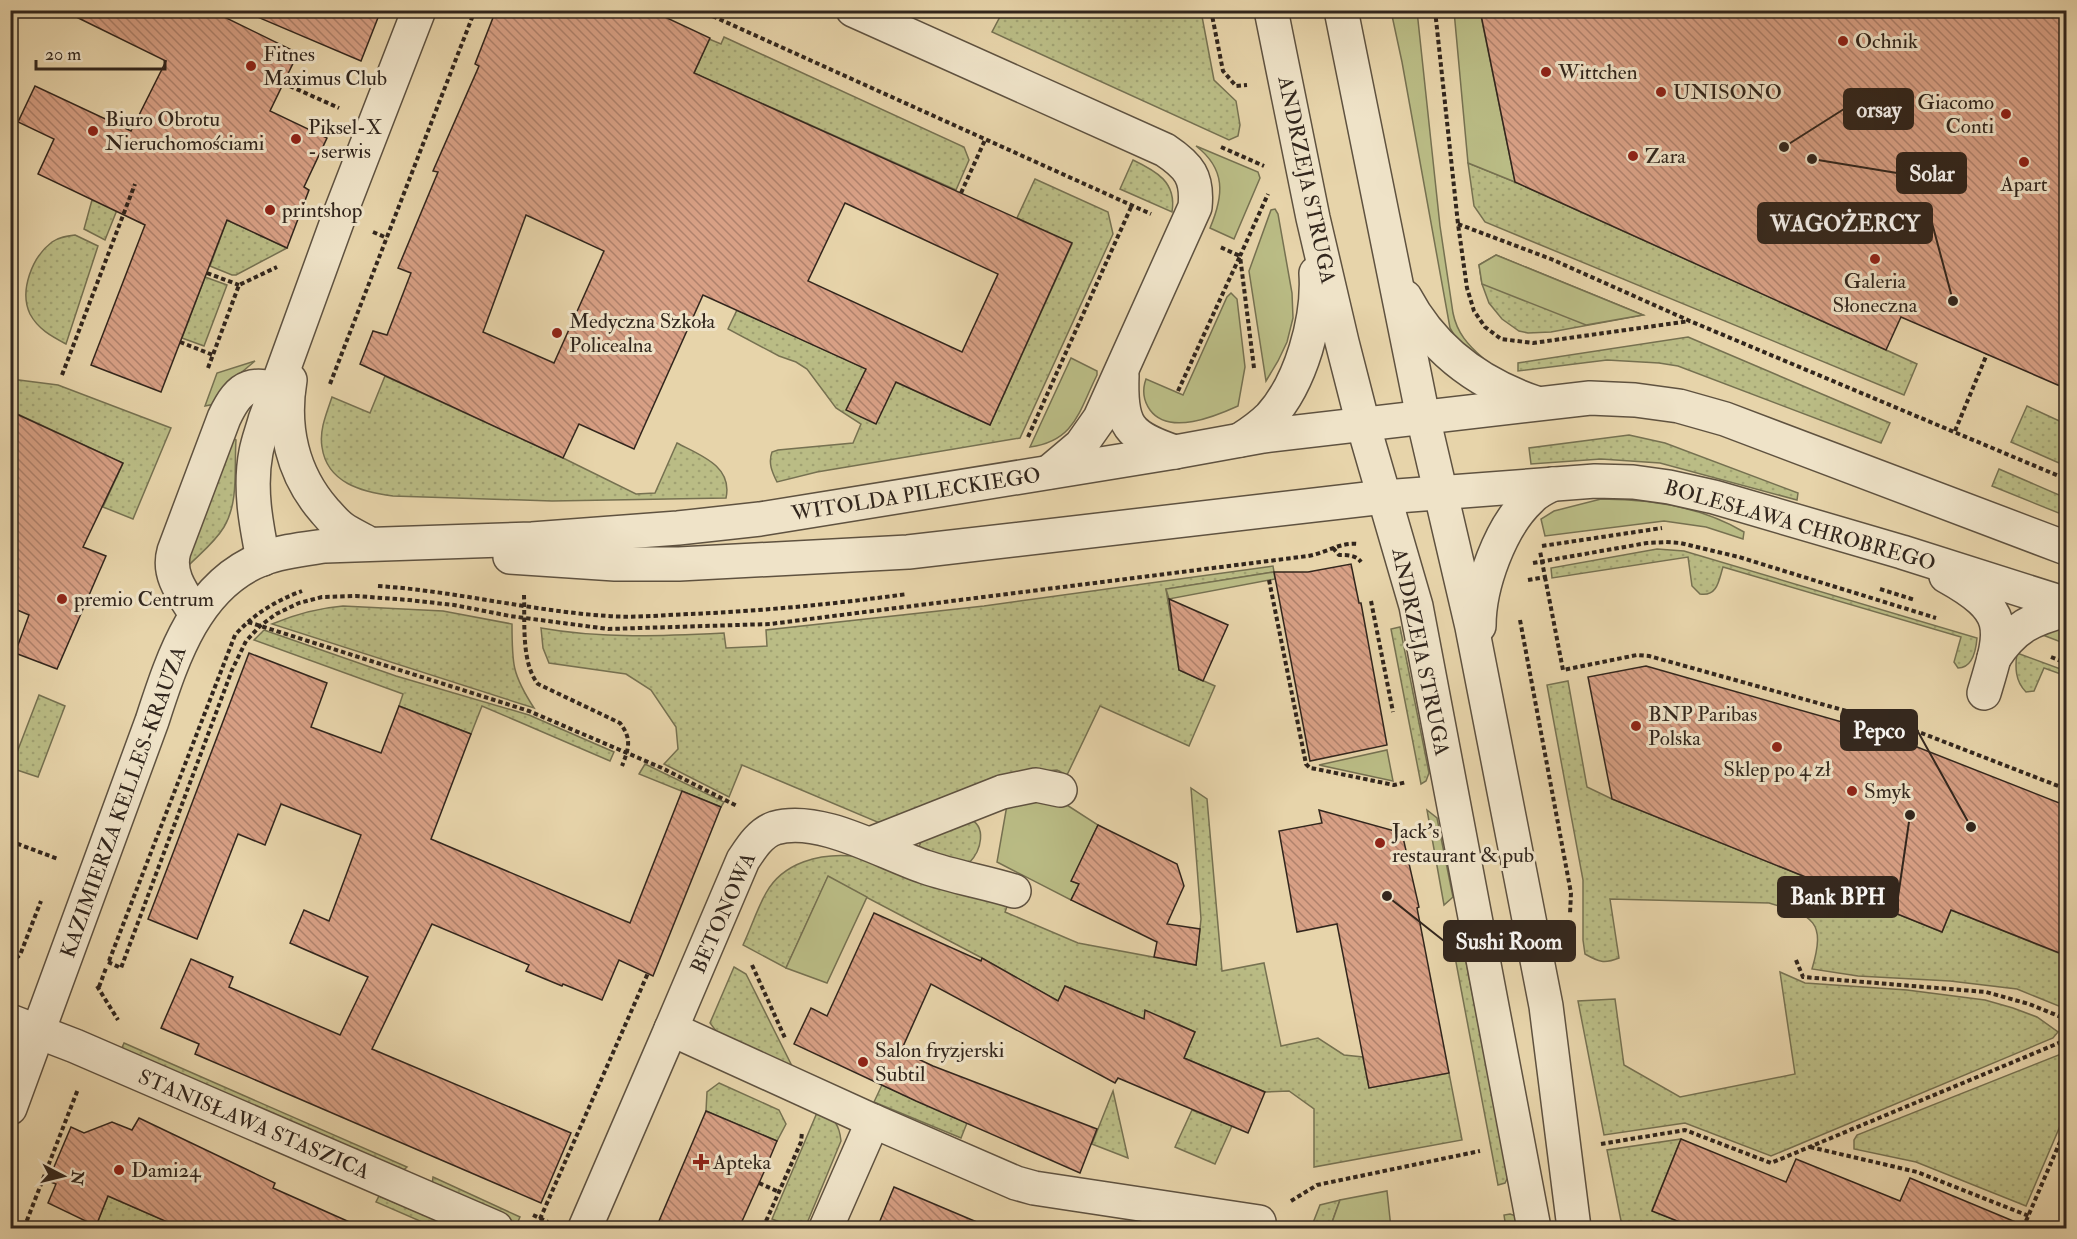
<svg xmlns="http://www.w3.org/2000/svg" width="2077" height="1239" viewBox="0 0 2077 1239" font-family="'IM FELL Double Pica',serif">
	<style>
		.grass { fill: url(#grass-dots); stroke: #767151; stroke-width: 1.5 }
		.garden { fill: #babc85; stroke: #767151; stroke-width: 1.5 }
		.building { fill: url(#building-back-hatch); stroke: #32261d; stroke-width: 1.5; fill-rule: evenodd }
		.lines { fill: none; stroke-linecap: round; stroke-linejoin: round }
		.minor-casing { stroke: #5f5240; stroke-width: 36 }
		.path { stroke: #32261d; stroke-width: 4; stroke-dasharray: 4.5 3; stroke-linecap: butt }
		.minor { stroke: #efe3c8; stroke-width: 33 }
		.poi-dot { fill: #8f2418; stroke: #efe3c8; stroke-width: 2 }
		.labels { text-anchor: middle; stroke-width: 6; stroke-linejoin: round; paint-order: stroke }
		.poi-label { font-size: 21px; fill: #32261d; stroke: #efe3c8; text-anchor: start }
		.street-label { font-size: 21px; fill: #32261d; stroke: #efe3c8 }
		.leader { fill: none; stroke: #32261d; stroke-width: 2 }
		.callout-dot { fill: #32261d; stroke: #efe3c8; stroke-width: 2 }
		.callout { fill: #32261d; stroke: #32261d; stroke-width: 2 }
		.callout-label { font-size: 22px; text-anchor: middle; font-weight: bold; fill: #fff }
	</style>
	<defs>
		<pattern id="grass-dots" width="8" height="8" patternUnits="userSpaceOnUse" patternTransform="scale(1.5)"><rect width="8" height="8" fill="#babc85"/><path d="M2 2h.1M6 6h.1" fill="none" stroke="#a0a172" stroke-width="1.8" stroke-linecap="round"/></pattern>
		<pattern id="building-back-hatch" width="6" height="6" patternUnits="userSpaceOnUse" patternTransform="scale(1.5)"><rect width="6" height="6" fill="#d8a085"/><path d="M-1 5l2 2M0 0l6 6M5-1l2 2" fill="none" stroke="#b0826c"/></pattern>
	</defs>
	<rect width="100%" height="100%" fill="#e7d4aa"/>
	<filter id="stains"><feTurbulence type="fractalNoise" baseFrequency=".00333" numOctaves="4"/><feColorMatrix values="0 0 0 0 .2 0 0 0 0 .09 0 0 0 0 .02 0 0 0 .5 -.17"/></filter>
	<radialGradient id="worn" r=".72"><stop offset=".6" stop-color="#630" stop-opacity="0"/><stop offset="1" stop-color="#630" stop-opacity=".3"/></radialGradient>
	<g class="grass">
		<path d="M1003 11H1201L1214 80 1236 101 1240 125 1238 136 1229 140 992 32Z"/>
		<path d="M724 37 964 147 969 160 956 190 694 73 709 39 721 44Z"/>
		<path d="M1133 160C1156 171 1177 182 1172 212L1120 189Z"/>
		<path d="M1468 163 1515 182 1917 364 1904 395 1485 222 1474 206Z"/>
		<path d="M108 165 131 175 105 240 84 229 92 200Z"/>
		<path d="M1035 179 1108 212 1113 234 1020 438 817 472 777 482C772 472 768 463 772 452L778 450 853 443 861 424 836 408 807 369 796 362 779 356 728 329 737 310 990 425 1072 244 1017 218Z"/>
		<path d="M227 220 287 248 236 275H232L210 266Z"/>
		<path d="M75 235 98 246 66 344C51 336 38 329 30 314 19 291 32 257 52 242 59 237 67 236 75 235Z"/>
		<path d="M1496 255 1643 315 1551 332 1528 333 1519 331 1502 319 1489 303 1482 284 1479 265Z"/>
		<path d="M205 277 227 285 204 346 182 338Z"/>
		<path d="M1688 337 1890 423 1881 443 1678 366 1659 363 1607 360 1518 371V363Z"/>
		<path d="M385 376 563 458 636 494 655 493 677 443C700 455 733 466 726 498L552 501 393 496C362 492 327 483 322 447 319 430 327 412 332 397L370 413Z"/>
		<path d="M11 379 58 385 171 428 133 519 103 507 123 463 11 411Z"/>
		<path d="M2027 406 2066 424V466L2011 442Z"/>
		<path d="M1629 435 1665 443 1798 493 1797 500 1660 463 1601 459 1531 464 1529 448Z"/>
		<path d="M233 438 236 440C234 468 239 502 224 527 215 542 201 553 189 565L187 563Z"/>
		<path d="M1999 469 2066 498V516L1992 486Z"/>
		<path d="M1657 549 1684 551 1977 638C1976 650 1973 668 1958 668L1954 662 1961 637 1723 567C1719 579 1718 597 1700 594L1692 586 1688 557 1552 578 1551 568Z"/>
		<path d="M1273 566 1274 572 1166 589 1179 670 1215 686 1189 746 1100 706 1067 775 1057 770 1019 773 882 824 742 765 729 797 664 764 678 749 676 727 651 690 626 674 549 663 543 648 541 628C602 639 663 636 724 633L726 648 767 646 766 630 984 606Z"/>
		<path d="M343 606 443 611 512 624C512 664 512 674 534 708L272 624C296 614 318 608 343 606Z"/>
		<path d="M1400 627 1429 773 1426 781 1421 784 1391 629Z"/>
		<path d="M264 630 396 676 529 715 614 752 610 761 482 706 471 734 399 706 403 694 254 640Z"/>
		<path d="M2017 653 2066 671V676L2044 668 2034 691 2026 692C2015 681 2015 667 2017 653Z"/>
		<path d="M1568 681 1587 787 1612 799 1942 932 1951 910 2066 956V1009L2017 989 1950 981 1858 976 1812 969C1826 921 1814 916 1769 903L1610 899 1619 958C1604 964 1599 962 1585 954L1583 940V880L1547 685Z"/>
		<path d="M39 695 65 706 38 777 11 768Z"/>
		<path d="M645 764 724 802 721 807 639 774Z"/>
		<path d="M1191 788 1207 799 1222 971 1264 963 1281 1046 1318 1038 1344 1055 1363 1057 1369 1088 1449 1073 1462 1140 1314 1167V1109L1289 1091 1265 1092 1184 1058 1195 1032 1169 1020 1165 1028 1065 986 1058 1001 982 958 828 877 786 968 743 945C751 928 757 909 766 893 783 862 821 853 853 856L1010 899 1005 912 1078 943 1196 965 1201 919Z"/>
		<path d="M968 818C988 826 981 851 969 863L923 852 919 847 922 839Z"/>
		<path d="M1456 940 1463 946 1508 1177 1505 1183 1498 1185 1452 941Z"/>
		<path d="M734 967 746 974 792 1066 719 1035 710 1023Z"/>
		<path d="M1780 972 1805 983 1907 990 1985 1000 2013 1008 2037 1017 2058 1032 2053 1038 1771 1156 1685 1123 1604 1135 1578 1001 1615 999 1624 1065 1680 1097 1795 1074Z"/>
		<path d="M124 1043 407 1167 400 1173 121 1050Z"/>
		<path d="M2066 1052V1112L2026 1206 1916 1162 1854 1149V1140L1857 1135Z"/>
		<path d="M719 1083 779 1110 786 1124 777 1141 706 1111 707 1092Z"/>
		<path d="M882 1085 967 1123 961 1138 874 1102Z"/>
		<path d="M1113 1091 1128 1158 1092 1144Z"/>
		<path d="M819 1108C833 1119 839 1122 841 1141L805 1228H795L772 1219Z"/>
		<path d="M1192 1110 1232 1126 1215 1164 1175 1147Z"/>
		<path d="M1681 1139 1652 1210 1681 1223 1679 1228H1639L1621 1221 1607 1150Z"/>
		<path d="M433 1177 520 1217 517 1224 432 1186Z"/>
		<path d="M108 1196 170 1223 168 1228H102L96 1226Z"/>
		<path d="M379 1196 455 1228H436L376 1202Z"/>
		<path d="M1340 1200 1330 1228H1311L1320 1205Z"/>
	</g>
	<g class="garden">
		<path d="M1003 11V10L1080 11C1055 20 1028 18 1003 11Z"/>
		<path d="M1391 11H1417L1440 226 1453 313C1457 333 1468 345 1483 358V363L1460 345 1450 328 1402 62Z"/>
		<path d="M1454 11H1480L1515 182 1468 163Z"/>
		<path d="M1196 146 1258 172 1260 178 1234 239 1210 228C1224 195 1226 169 1196 146Z"/>
		<path d="M1275 209 1278 214 1292 293 1293 318 1287 342 1278 361 1266 381 1249 271 1271 210Z"/>
		<path d="M1496 255 1643 315 1586 325 1482 284 1479 265Z"/>
		<path d="M1231 293 1237 299 1245 367 1238 406C1216 416 1169 436 1150 410 1143 400 1142 390 1146 379L1183 395 1227 297Z"/>
		<path d="M1071 358 1097 371V375C1079 411 1075 441 1030 447Z"/>
		<path d="M255 361 236 377 215 404 205 406 217 373Z"/>
		<path d="M1601 499C1649 499 1702 507 1744 532L1743 539 1706 527 1664 521 1545 536 1541 519 1554 511Z"/>
		<path d="M1274 572 1275 579 1169 599 1166 589Z"/>
		<path d="M2057 626 2066 627V644L2035 632Z"/>
		<path d="M1387 750 1393 781 1319 765Z"/>
		<path d="M1056 798 1098 825 1072 881 1079 884 1071 900 997 862 1007 805Z"/>
		<path d="M1427 810 1437 818 1453 897 1444 905Z"/>
		<path d="M828 876 867 897 827 983 786 968Z"/>
		<path d="M1387 1191 1391 1228H1330L1340 1200Z"/>
		<path d="M1510 1214 1516 1216 1518 1228H1506L1504 1215Z"/>
	</g>
	<g class="building">
		<path d="M62 10H210L298 53 270 111 327 138 304 187 309 190 287 248 227 220 161 392 91 365 145 225 38 174 54 139 18 122 35 86 131 131 166 61Z"/>
		<path d="M241 10H381L361 61Z"/>
		<path d="M496 10H650L710 38 694 73 1072 243 990 425 896 382 876 424 846 410 866 369 703 295 634 449 579 424 563 458 360 364 373 331 387 335 411 273 398 268 438 172 433 171 479 66 475 64ZM845 203 998 274 962 352 808 281ZM526 215 604 251 554 363 483 332Z"/>
		<path d="M1480 10H2067V389L1901 317 1886 350 1515 182Z"/>
		<path d="M10 411 123 463 83 547 106 556 57 669 15 653 29 615 10 607Z"/>
		<path d="M1351 564 1359 603H1361L1387 745 1310 761 1274 572H1308Z"/>
		<path d="M1169 599 1228 625 1203 681 1179 670Z"/>
		<path d="M249 653 327 683 311 727 381 753 399 706 471 734 431 839 630 923 682 791 721 807 653 976 619 960 602 1000 563 984 562 986 526 971 529 965 432 924 372 1049 571 1133 541 1203 195 1054 199 1044 161 1028 191 959 233 977 229 987 340 1035 368 977 290 943 304 910 329 921 361 835 281 804 265 845 238 834 197 939 148 919Z"/>
		<path d="M1646 666 1884 734 2067 806V956L1951 910 1942 932 1612 799 1588 677Z"/>
		<path d="M1319 810 1402 833 1419 907 1417 908 1449 1073 1369 1088 1337 924 1297 932 1279 831 1322 823Z"/>
		<path d="M1098 825 1177 864 1184 886 1167 924 1200 929 1196 965 1154 957 1157 942 1071 900 1079 884 1071 881Z"/>
		<path d="M874 913 981 961 982 958 1058 1001 1065 986 1144 1019 1145 1010 1195 1032 1184 1058 1265 1092 1248 1133 1118 1078 1115 1083 931 984 901 1051 933 1066 1097 1129 1080 1173 916 1101 794 1044 811 1008 827 1016Z"/>
		<path d="M706 1111 777 1141 764 1172 739 1228H656Z"/>
		<path d="M139 1118 275 1183 273 1188 363 1228H181L108 1196 96 1226 48 1203 56 1184 48 1181 71 1127 84 1133 112 1122 132 1130Z"/>
		<path d="M1681 1139 1786 1182 1796 1159 1900 1201 1910 1178 2030 1228H1695L1652 1211Z"/>
		<path d="M894 1187 991 1228H877Z"/>
	</g>
	<g class="lines">
		<defs>
			<g id="minor">
				<path d="M853 10 1165 150C1189 166 1198 177 1195 207L1100 418 1081 445 1049 472"/>
				<path d="M1271 10 1313 218 1342 342 1363 424 1416 606 1534 1228"/>
				<path d="M1341 10 1423 417 1472 627 1546 1006 1574 1228"/>
				<path d="M1405 297C1433 350 1480 384 1536 403"/>
				<path d="M1122 375C1120 426 1128 436 1175 452"/>
				<path d="M290 380C282 427 292 473 324 510 331 518 338 527 348 532 354 536 362 539 368 543"/>
				<path d="M1240 440C1251 433 1261 426 1270 417 1301 383 1319 319 1316 273"/>
				<path d="M510 557 615 564H679L908 552 1384 497 1595 481 1633 482 1669 487 1714 497 1902 552 2066 604"/>
				<path d="M263 559C256 524 249 488 256 452 258 441 262 431 265 420L338 219 419 10"/>
				<path d="M1946 576C2011 612 2003 629 1984 693"/>
				<path d="M196 614C183 594 167 575 174 551L224 418C241 382 252 382 288 392"/>
				<path d="M1479 626C1479 586 1500 527 1530 499 1536 492 1545 488 1553 484"/>
				<path d="M1994 658C2014 627 2032 619 2066 610"/>
				<path d="M870 844 1002 792 1036 785 1060 790"/>
				<path d="M10 1021 75 1046 496 1228"/>
				<path d="M671 1029 743 860C751 848 760 833 775 828 820 815 883 853 925 867 954 877 985 882 1014 891"/>
				<path d="M10 1108 152 721C172 660 195 585 262 559 282 551 304 549 325 546L532 539 678 528 760 519 1175 452 1263 436 1590 398 1635 400 1679 406 1725 419 2066 548"/>
				<path d="M873 1121 1016 1183 1034 1188 1259 1222"/>
				<path d="M585 1228 671 1029 873 1121 826 1228"/>
			</g>
		</defs>
		<use href="#minor" class="minor-casing"/>
		<g class="path">
			<path d="M699 10 1151 214"/>
			<path d="M1211 10 1223 71 1236 86 1247 85"/>
			<path d="M1435 10 1458 224 1467 288 1474 311 1485 327 1501 339 1533 343 1690 321"/>
			<path d="M283 83 339 108"/>
			<path d="M1221 147 1264 166"/>
			<path d="M961 193 985 140"/>
			<path d="M1458 224 1551 259 1690 321 2066 479"/>
			<path d="M373 232 387 238"/>
			<path d="M207 273 239 285"/>
			<path d="M180 342 213 355"/>
			<path d="M208 368 239 285 277 267"/>
			<path d="M1254 368 1240 256 1268 194"/>
			<path d="M62 375 135 184"/>
			<path d="M330 384 475 10"/>
			<path d="M1178 391 1240 256 1220 247"/>
			<path d="M1955 431 1987 354"/>
			<path d="M1028 437 1132 205"/>
			<path d="M1542 546 1662 528"/>
			<path d="M1333 548 1339 555C1348 555 1356 555 1361 562"/>
			<path d="M1533 563 1647 543 1666 542 1680 543 1739 557 1936 618"/>
			<path d="M1545 577 1563 670 1637 655 1649 656 1911 729 2066 789"/>
			<path d="M1269 580 1306 764 1310 768 1316 769 1394 785 1407 782"/>
			<path d="M1528 580 1545 577 1540 551"/>
			<path d="M378 586C455 591 531 611 608 616 635 618 663 615 690 614 763 611 835 604 907 594"/>
			<path d="M1880 589 1915 600"/>
			<path d="M524 595C525 622 521 663 538 684L620 723C632 739 629 748 622 766"/>
			<path d="M1371 601 1393 712"/>
			<path d="M1520 620 1571 893 1570 914"/>
			<path d="M248 622 529 711 662 768 737 806"/>
			<path d="M2051 657 2066 663"/>
			<path d="M10 841 58 859"/>
			<path d="M1796 960 1803 977 1986 992 2029 1004 2066 1019"/>
			<path d="M109 961 235 635C254 614 275 601 302 591"/>
			<path d="M108 962 121 968 232 670 246 641 260 626 276 614 299 603 322 597 356 596 409 600 454 605 510 616 608 629 770 624 1308 556C1326 553 1340 542 1358 544"/>
			<path d="M10 963 20 955 41 901"/>
			<path d="M752 965 785 1038"/>
			<path d="M97 986 118 1020"/>
			<path d="M99 987 106 968"/>
			<path d="M1601 1144 1685 1130 1771 1163 2066 1040"/>
			<path d="M1810 1147 1917 1172 2029 1216"/>
			<path d="M759 1183 779 1192"/>
			<path d="M1291 1201 1317 1185 1480 1151"/>
			<path d="M533 1215 548 1222"/>
			<path d="M540 1219 648 973"/>
			<path d="M24 1228 78 1089"/>
			<path d="M763 1228 801 1142 802 1132"/>
			<path d="M2023 1228 2066 1128"/>
		</g>
		<use href="#minor" class="minor"/>
	</g>
	<g class="poi-dot">
		<circle cx="1843" cy="41" r="6"/>
		<circle cx="251" cy="66" r="6"/>
		<circle cx="1546" cy="72" r="6"/>
		<circle cx="1661" cy="92" r="6"/>
		<circle cx="2006" cy="114" r="6"/>
		<circle cx="93" cy="131" r="6"/>
		<circle cx="296" cy="139" r="6"/>
		<circle cx="1633" cy="156" r="6"/>
		<circle cx="2024" cy="162" r="6"/>
		<circle cx="270" cy="210" r="6"/>
		<circle cx="1875" cy="259" r="6"/>
		<circle cx="557" cy="333" r="6"/>
		<circle cx="62" cy="599" r="6"/>
		<circle cx="1636" cy="726" r="6"/>
		<circle cx="1777" cy="747" r="6"/>
		<circle cx="1852" cy="791" r="6"/>
		<circle cx="1380" cy="843" r="6"/>
		<circle cx="863" cy="1062" r="6"/>
		<path d="M698 1153h6v6h6v6h-6v6h-6v-6h-6v-6h6z"/>
		<circle cx="119" cy="1170" r="6"/>
	</g>
	<g class="labels">
		<g class="poi-label">
			<text x="1855" y="48">Ochnik</text>
			<text x="263" y="61">Fitnes<tspan x="263" dy="24">Maximus Club</tspan></text>
			<text x="1558" y="79">Wittchen</text>
			<text x="1673" y="99">UNISONO</text>
			<text x="1994" y="109" text-anchor="end">Giacomo<tspan x="1994" dy="24">Conti</tspan></text>
			<text x="105" y="126">Biuro Obrotu<tspan x="105" dy="24">Nieruchomościami</tspan></text>
			<text x="308" y="134">Piksel-X<tspan x="308" dy="24">- serwis</tspan></text>
			<text x="1645" y="163">Zara</text>
			<text x="2024" y="191" text-anchor="middle">Apart</text>
			<text x="282" y="217">printshop</text>
			<text x="1875" y="288" text-anchor="middle">Galeria<tspan x="1875" dy="24">Słoneczna</tspan></text>
			<text x="569" y="328">Medyczna Szkoła<tspan x="569" dy="24">Policealna</tspan></text>
			<text x="74" y="606">premio Centrum</text>
			<text x="1648" y="721">BNP Paribas<tspan x="1648" dy="24">Polska</tspan></text>
			<text x="1777" y="776" text-anchor="middle">Sklep po 4 zł</text>
			<text x="1864" y="798">Smyk</text>
			<text x="1392" y="838">Jack's<tspan x="1392" dy="24">restaurant &amp; pub</tspan></text>
			<text x="875" y="1057">Salon fryzjerski<tspan x="875" dy="24">Subtil</tspan></text>
			<text x="713" y="1169">Apteka</text>
			<text x="131" y="1177">Dami24</text>
		</g>
		<g class="street-label">
			<text transform="translate(1307 180) rotate(78)" y="7">ANDRZEJA STRUGA</text>
			<text transform="translate(916 494) rotate(-9)" y="7">WITOLDA PILECKIEGO</text>
			<text transform="translate(1800 525) rotate(16)" y="7">BOLESŁAWA CHROBREGO</text>
			<text transform="translate(1421 652) rotate(78)" y="7">ANDRZEJA STRUGA</text>
			<text transform="translate(123 802) rotate(-70)" y="7">KAZIMIERZA KELLES-KRAUZA</text>
			<text transform="translate(723 913) rotate(-66)" y="7">BETONOWA</text>
			<text transform="translate(254 1124) rotate(23)" y="7">STANISŁAWA STASZICA</text>
		</g>
	</g>
	<path class="leader" d="M1784 147L1844 109M1812 159L1897 173M1953 301L1932 223M1971 827L1917 730M1910 815L1898 897M1387 896L1444 941"/>
	<g class="callout-dot">
		<circle cx="1784" cy="147" r="6"/>
		<circle cx="1812" cy="159" r="6"/>
		<circle cx="1953" cy="301" r="6"/>
		<circle cx="1971" cy="827" r="6"/>
		<circle cx="1910" cy="815" r="6"/>
		<circle cx="1387" cy="896" r="6"/>
	</g>
	<g class="callout">
		<rect x="1844" y="89" width="69" height="40" rx="6"/>
		<rect x="1897" y="153" width="69" height="40" rx="6"/>
		<rect x="1758" y="203" width="174" height="40" rx="6"/>
		<rect x="1841" y="710" width="76" height="40" rx="6"/>
		<rect x="1778" y="877" width="120" height="40" rx="6"/>
		<rect x="1444" y="921" width="131" height="40" rx="6"/>
	</g>
	<g class="callout-label">
		<text x="1879" y="117">orsay</text>
		<text x="1932" y="181">Solar</text>
		<text x="1845" y="231">WAGOŻERCY</text>
		<text x="1879" y="738">Pepco</text>
		<text x="1838" y="904">Bank BPH</text>
		<text x="1509" y="949">Sushi Room</text>
	</g>
	<rect width="2077" height="1239" fill="none" stroke="#e7d4aa" stroke-width="36"/>
	<rect x="12" y="12" width="2053" height="1215" fill="none" stroke="#32261d" stroke-width="3"/>
	<rect x="18" y="18" width="2041" height="1203" fill="none" stroke="#32261d" stroke-width="1.5"/>
	<g transform="translate(63 1176) rotate(97)" stroke="#efe3c8" stroke-width="4.5" paint-order="stroke">
	<path d="M0-4.5L10 22L0 15L-10 22Z" fill="#32261d"/>
	<text y="-9" font-size="16" font-weight="bold" text-anchor="middle" fill="#32261d">N</text>
	</g>
	<path d="M36 60v9h129v-9" fill="none" stroke="#32261d" stroke-width="3"/>
	<text x="45" y="60" font-size="18" fill="#32261d" stroke="#efe3c8" stroke-width="4.5" paint-order="stroke">20 m</text>
	<rect width="100%" height="100%" filter="url(#stains)"/>
	<rect width="100%" height="100%" fill="url(#worn)"/>
</svg>
